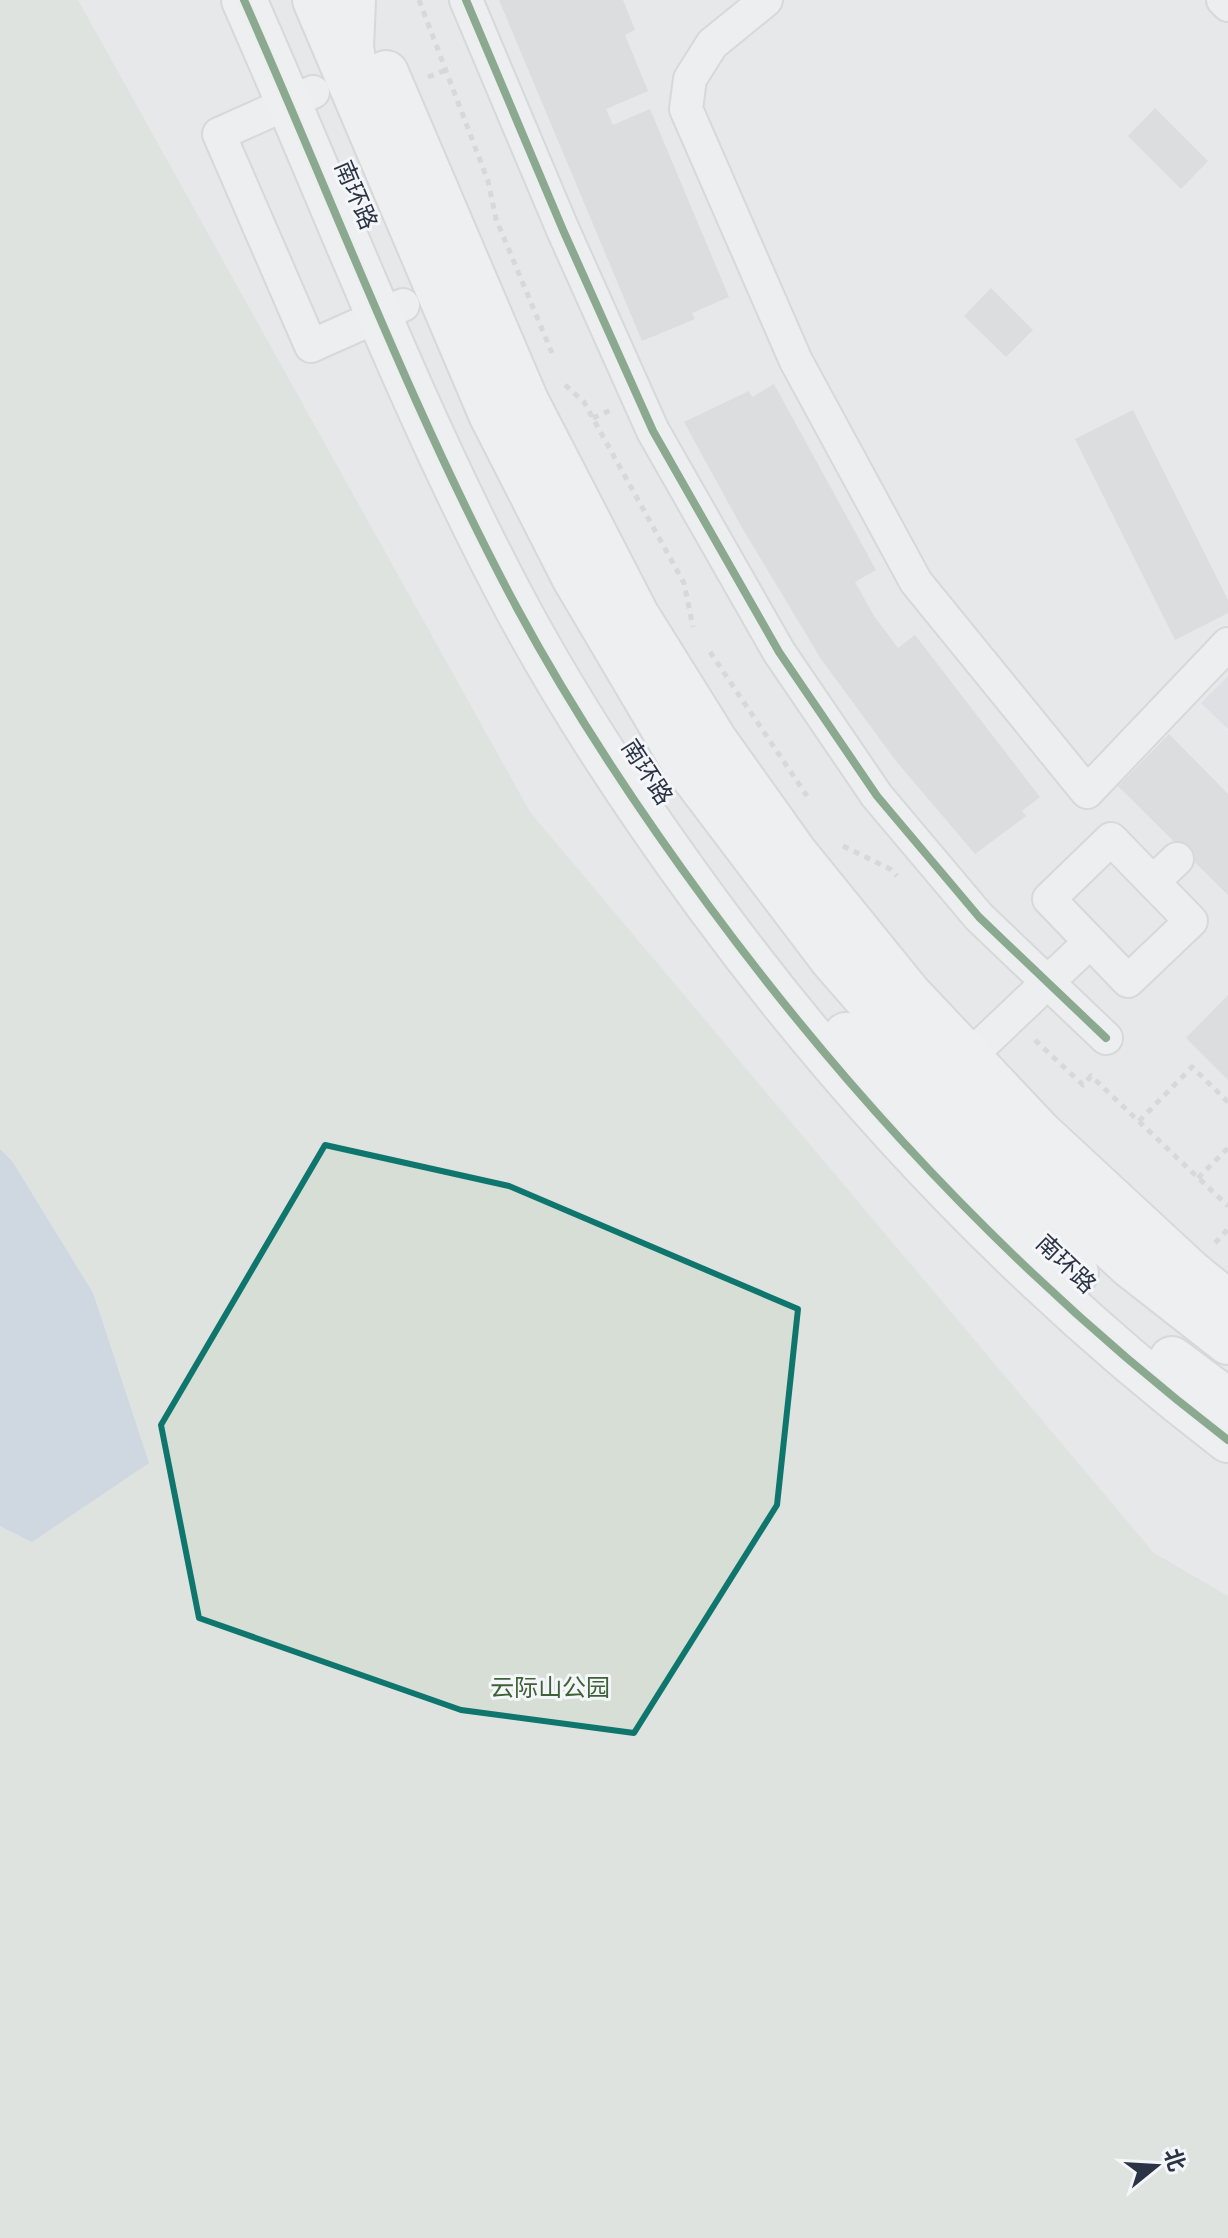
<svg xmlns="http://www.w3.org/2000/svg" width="1228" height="2238" viewBox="0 0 1228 2238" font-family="'Alegreya Sans','Noto Sans SC',sans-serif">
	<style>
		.built { fill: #d4d7dd }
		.green { fill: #d6ded6 }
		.water { fill: #b4c4d5 }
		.building { fill: #ced0d3 }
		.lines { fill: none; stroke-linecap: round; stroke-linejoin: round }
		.street-casing { stroke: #c4c6c8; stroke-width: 36 }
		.secondary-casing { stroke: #c4c6c8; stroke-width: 48 }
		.path { stroke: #c5c6ca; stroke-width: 5; stroke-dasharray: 6 6; stroke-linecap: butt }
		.street { stroke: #f5f6f7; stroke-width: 32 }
		.secondary { stroke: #f8f8f8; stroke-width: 44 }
		.cycleway-casing { stroke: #f4f6f9; stroke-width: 13 }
		.cycleway { stroke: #1b5e20; stroke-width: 8 }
		.marked { fill: none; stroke: #0f766e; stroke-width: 6; stroke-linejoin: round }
		.labels { text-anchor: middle; stroke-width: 6; stroke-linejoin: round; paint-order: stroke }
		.street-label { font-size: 24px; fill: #2b3445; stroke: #f4f6f9 }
		.park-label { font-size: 24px; fill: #3f6138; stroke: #f4f6f9 }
	</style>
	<rect width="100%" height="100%" fill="#e6e8ea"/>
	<path class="built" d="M1228 676V729L1201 703Z"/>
	<path class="green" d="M0 0H78L530 812 1154 1553 1228 1596V2238H0Z"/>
	<path class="water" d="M0 1149 12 1161 93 1293 149 1463 32 1542 0 1526Z"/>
	<g class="building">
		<path d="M499 0H623L635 30 625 35 648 91 606 109 613 125 650 109 729 297 692 313 695 319 642 341Z"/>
		<path d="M1155 108 1208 161 1181 189 1128 136Z"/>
		<path d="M991 288 1033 330 1006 357 964 316Z"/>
		<path d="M774 384 876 570 855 582 874 616 898 648 915 635 1040 797 1022 811 1026 816 975 854 896 761 821 659 741 526 684 422 749 391 752 397Z"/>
		<path d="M1133 410 1228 600V613L1175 640 1075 439Z"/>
		<path d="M1169 734 1228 794V895L1118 786Z"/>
		<path d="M1228 995V1080L1186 1038Z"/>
	</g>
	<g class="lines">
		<defs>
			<g id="street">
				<path d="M466 0 563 230 653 431 779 652 877 796 979 917 1106 1038"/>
				<path d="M766 0 712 44 690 79 686 109 796 361 916 582 1087 792 1228 644"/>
				<path d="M1223 0 1228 5"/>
				<path d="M313 92 219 134 311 346 403 305"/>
				<path d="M1111 839 1191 921 1128 981 1049 899Z"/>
				<path d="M1153 882 1177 859"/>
				<path d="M953 1072 1090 942"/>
			</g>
			<g id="secondary">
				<path d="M244 0C334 203 412 412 517 608 573 712 639 811 709 906 857 1107 1030 1288 1228 1440"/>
				<path d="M315 0 491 414 574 577 685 765 832 959 971 1119 1131 1266 1228 1342"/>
				<path d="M353 0 351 48 355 70"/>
				<path d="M386 73 526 401 637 616 715 741 794 852 909 994 1040 1133 1190 1272 1228 1303"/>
				<path d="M846 1035 973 1174 1076 1273"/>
				<path d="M1172 1359 1228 1401"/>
			</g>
		</defs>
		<use href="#street" class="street-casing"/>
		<use href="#secondary" class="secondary-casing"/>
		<g class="path">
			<path d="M419 0 488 181 496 219 552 353"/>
			<path d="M428 77 446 70"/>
			<path d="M565 385 584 402 684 583 693 627"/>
			<path d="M593 418 611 410"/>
			<path d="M710 652 807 796"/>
			<path d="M843 846 890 869 897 876"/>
			<path d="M1035 1040 1083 1085 1091 1076 1228 1206"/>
			<path d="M1139 1121 1192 1067 1228 1102"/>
			<path d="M1198 1178 1228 1148"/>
			<path d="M1215 1243 1228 1229"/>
		</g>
		<use href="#street" class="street"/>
		<use href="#secondary" class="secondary"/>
		<defs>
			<g id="cycleway">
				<path d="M244 0C334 203 412 412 517 608 573 712 639 811 709 906 857 1107 1030 1288 1228 1440"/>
				<path d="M466 0 563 230 653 431 779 652 877 796 979 917 1106 1038"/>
			</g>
		</defs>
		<use href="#cycleway" class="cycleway-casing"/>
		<use href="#cycleway" class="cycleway"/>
	</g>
	<path d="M0 0H1228V2238H0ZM325 1145 509 1186 798 1309 777 1505 634 1733 461 1710 199 1618 161 1425Z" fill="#e6e8ea" fill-opacity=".55" fill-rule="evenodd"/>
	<path class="marked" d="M325 1145 509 1186 798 1309 777 1505 634 1733 461 1710 199 1618 161 1425Z"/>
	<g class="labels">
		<g class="street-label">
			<text transform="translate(356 195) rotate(67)" y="8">南环路</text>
			<text transform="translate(647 772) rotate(57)" y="8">南环路</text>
			<text transform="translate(1066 1264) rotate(44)" y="8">南环路</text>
		</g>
		<g class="park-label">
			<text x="550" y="1696">云际山公园</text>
		</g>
	</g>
	<g transform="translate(1156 2166) rotate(72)" stroke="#f4f6f9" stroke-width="6" paint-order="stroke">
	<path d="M0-6L14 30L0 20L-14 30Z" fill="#2b3445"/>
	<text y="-12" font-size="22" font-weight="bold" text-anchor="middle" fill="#2b3445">北</text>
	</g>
</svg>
